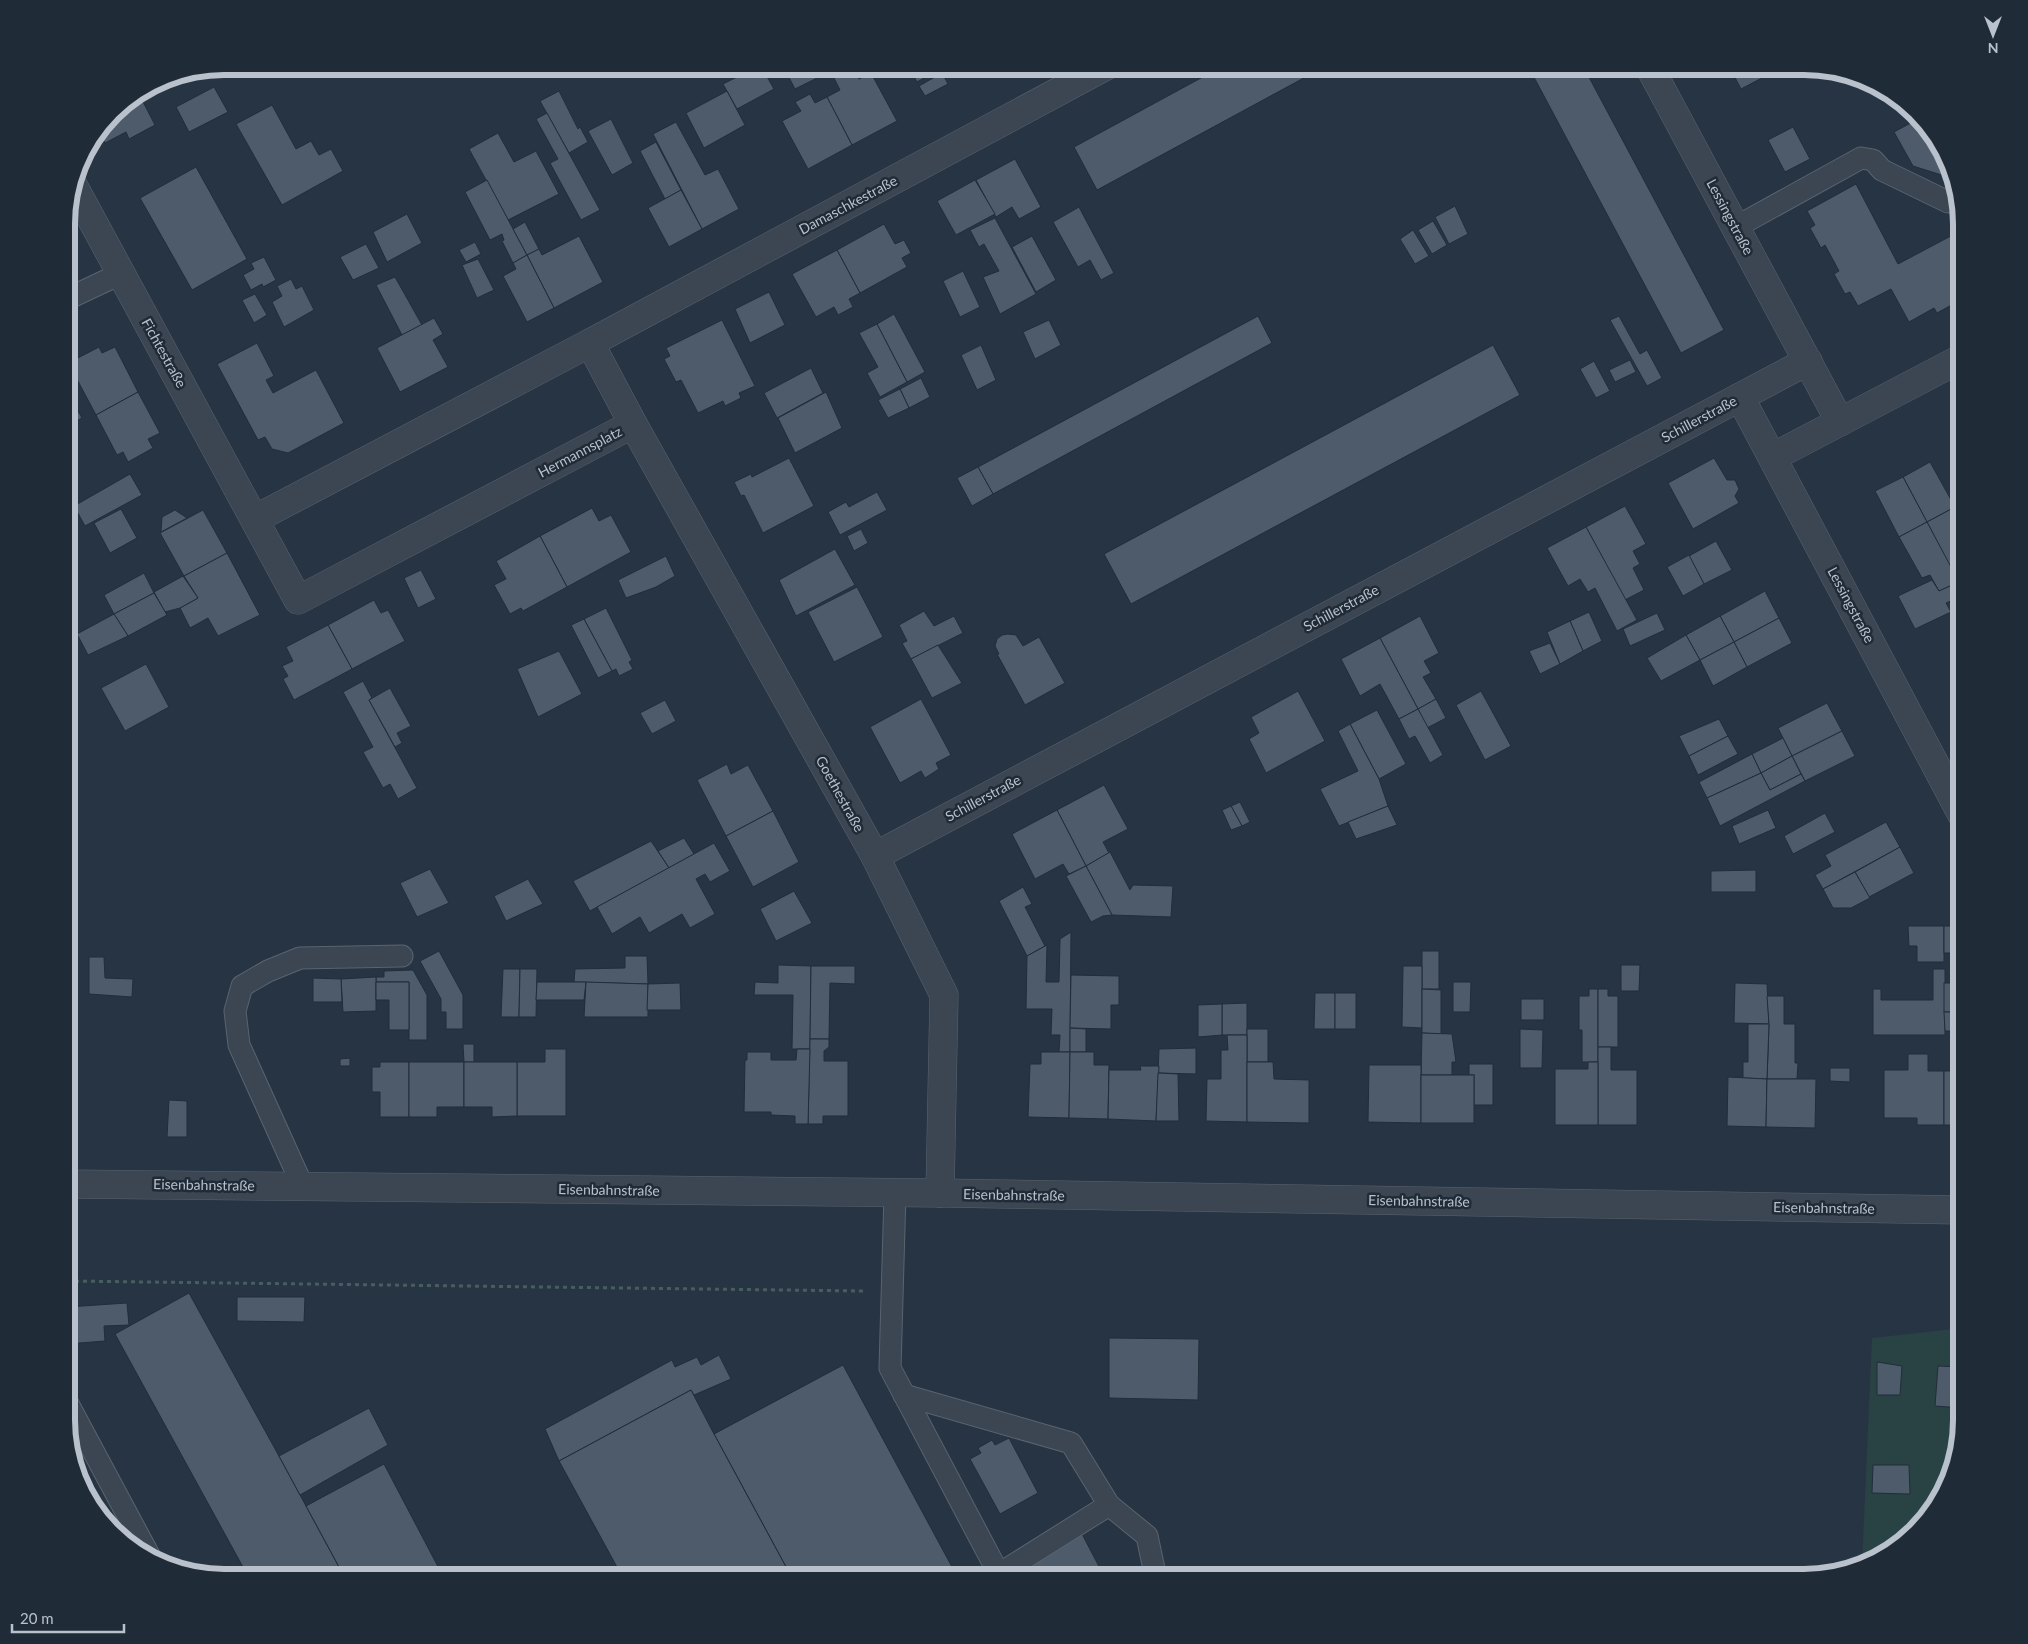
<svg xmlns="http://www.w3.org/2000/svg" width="2028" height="1644" viewBox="0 0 2028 1644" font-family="Lato,sans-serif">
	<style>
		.green { fill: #294243 }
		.building { fill: #4d5b6b; stroke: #222d3a }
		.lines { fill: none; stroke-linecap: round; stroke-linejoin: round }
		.service-casing { stroke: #59646f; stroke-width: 23 }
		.minor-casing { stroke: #59646f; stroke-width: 29 }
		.path { stroke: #475e60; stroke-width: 3; stroke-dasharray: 4 4; stroke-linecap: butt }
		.service { stroke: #3b4652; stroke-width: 21 }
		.minor { stroke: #3b4652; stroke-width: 28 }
		.labels { text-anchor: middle; stroke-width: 5; stroke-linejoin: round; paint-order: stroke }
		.street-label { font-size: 14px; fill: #b8c1cc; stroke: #202b38 }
		.rim { fill: none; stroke: #b8c1cc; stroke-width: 6 }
	</style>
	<rect width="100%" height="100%" fill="#273443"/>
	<path class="green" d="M1962 1328V1420L1950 1480 1923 1524 1873 1562 1862 1564 1872 1338Z"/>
	<g class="building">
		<path d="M734 66H761L774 89 737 109 723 84 739 76Z"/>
		<path d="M783 66H811L817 78 795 89Z"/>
		<path d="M842 66H852L859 79 871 73 897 121 852 145 827 97 840 90 831 72Z"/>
		<path d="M915 66H941L942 68 917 82 910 69Z"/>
		<path d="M1223 66H1326L1097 190 1074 147Z"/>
		<path d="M1528 66H1583L1724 330 1681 353Z"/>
		<path d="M1729 66H1783V67L1741 89Z"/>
		<path d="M942 73 948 84 925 96 919 86Z"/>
		<path d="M214 87 228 112 189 132 176 107Z"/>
		<path d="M559 91 578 129 580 127 588 142 569 153 540 101Z"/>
		<path d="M727 91 745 125 704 148 686 113Z"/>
		<path d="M139 94 155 125 129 139 126 132 105 143 99 132 120 106Z"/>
		<path d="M810 94 815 103 827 97 852 145 808 169 782 121 801 111 795 102Z"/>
		<path d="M272 105 296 149 311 141 319 155 331 149 343 171 282 205 236 124Z"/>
		<path d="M547 113 600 210 581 220 550 163 558 159 536 119Z"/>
		<path d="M611 119 633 163 612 175 588 131Z"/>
		<path d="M1918 119 1933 141 1946 155 1951 178 1913 166 1894 132Z"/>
		<path d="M676 122 705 175 718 169 739 209 702 229 653 134Z"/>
		<path d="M1793 127 1810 159 1785 172 1768 140Z"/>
		<path d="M498 133 514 162 536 151 559 194 508 220 469 149Z"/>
		<path d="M656 142 681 190 665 199 640 151Z"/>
		<path d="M1015 159 1041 207 1019 219 1012 207 996 217 976 180Z"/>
		<path d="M196 167 247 259 192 290 140 198Z"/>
		<path d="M487 180 527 255 513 263 502 241 504 240 502 234 490 240 465 192Z"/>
		<path d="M975 180 995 214 956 235 937 201Z"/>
		<path d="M1856 184 1898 264 1962 230V293L1954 297 1957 302 1937 313 1934 308 1909 322 1891 289 1858 306 1850 292 1845 294 1834 274 1839 271 1825 245 1821 248 1810 228 1815 225 1807 211Z"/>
		<path d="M681 190 702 229 669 247 648 208Z"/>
		<path d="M1455 206 1468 234 1449 244 1435 217Z"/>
		<path d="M1079 207 1114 273 1101 280 1090 260 1078 267 1053 222Z"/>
		<path d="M407 214 422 243 387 262 373 232Z"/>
		<path d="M995 218 1036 294 1000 314 983 277 999 271 984 244 979 247 970 230Z"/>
		<path d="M1433 221 1447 245 1432 254 1418 230Z"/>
		<path d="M525 222 539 249 527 255 513 229Z"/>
		<path d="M884 224 895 244 904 240 911 253 902 258 907 267 860 293 837 250Z"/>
		<path d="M1413 230 1429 256 1415 264 1400 239Z"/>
		<path d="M579 236 603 282 554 308 527 255 539 249 542 255Z"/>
		<path d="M1032 236 1056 280 1036 292 1012 247Z"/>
		<path d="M475 242 481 254 466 262 459 250Z"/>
		<path d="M366 244 379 268 353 280 340 257Z"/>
		<path d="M837 250 860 293 849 299 853 307 838 315 834 307 816 317 792 274Z"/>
		<path d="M67 255 73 267 67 270Z"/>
		<path d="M527 255 554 308 527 322 503 276 516 269 513 263Z"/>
		<path d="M264 257 276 280 263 287 262 284 251 290 243 275 254 269 251 263Z"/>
		<path d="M478 259 494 290 477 298 462 265Z"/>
		<path d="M963 271 980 307 960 317 943 281Z"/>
		<path d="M395 277 422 325 402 335 376 285Z"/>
		<path d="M291 279 296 289 302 286 314 310 284 327 272 302 282 296 277 286Z"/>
		<path d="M769 292 785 325 750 343 735 309Z"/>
		<path d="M255 294 267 315 254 323 242 300Z"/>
		<path d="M894 314 925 372 907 382 877 324Z"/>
		<path d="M1258 316 1272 343 993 494 978 467Z"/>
		<path d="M1619 316 1640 354 1647 350 1662 378 1647 386 1610 320Z"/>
		<path d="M434 318 443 334 433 340 448 367 400 392 377 348Z"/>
		<path d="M722 320 755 386 739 393 741 398 725 406 723 401 698 413 681 380 676 382 664 359 670 356 666 348Z"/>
		<path d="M1049 320 1061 345 1035 359 1023 332Z"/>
		<path d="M877 324 907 382 880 397 867 373 878 367 859 333Z"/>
		<path d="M257 343 274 376 266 380 273 393 316 370 344 423 288 453 272 449 265 437 258 440 217 364Z"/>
		<path d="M981 345 996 380 977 390 961 355Z"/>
		<path d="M1493 345 1520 395 1131 604 1104 554Z"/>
		<path d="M99 347 102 353 115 347 138 392 96 415 72 370 75 368 72 361Z"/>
		<path d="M1630 360 1636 372 1615 382 1609 370Z"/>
		<path d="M1594 361 1610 391 1596 398 1580 369Z"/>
		<path d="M811 368 823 393 777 418 764 393Z"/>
		<path d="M921 378 930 397 909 408 900 389Z"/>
		<path d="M900 389 909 408 888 418 878 400Z"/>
		<path d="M138 392 160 433 148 439 153 448 128 462 123 452 117 455 96 415Z"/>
		<path d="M826 392 842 428 795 453 778 418Z"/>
		<path d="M69 395 82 418 67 426V397Z"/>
		<path d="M67 430 76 447 67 453Z"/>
		<path d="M789 458 814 506 763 533 744 495 741 496 734 482 751 474 752 477Z"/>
		<path d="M1714 458 1727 480H1735L1739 489 1735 496 1739 503 1693 529 1668 483Z"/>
		<path d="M1930 462 1955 507 1927 522 1903 477Z"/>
		<path d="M978 467 993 494 972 506 957 478Z"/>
		<path d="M130 474 142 495 85 526 74 506Z"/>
		<path d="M1903 477 1927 522 1899 537 1875 491Z"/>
		<path d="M877 492 887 510 840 535 828 512 846 502 849 507Z"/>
		<path d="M1625 506 1646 544 1633 551 1640 564 1633 568 1644 590 1625 600 1586 527Z"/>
		<path d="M1955 507 1962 520V573L1955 576 1927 522Z"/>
		<path d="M592 508 599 521 611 515 631 552 567 587 540 536Z"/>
		<path d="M121 509 137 538 110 553 94 523Z"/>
		<path d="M175 510 187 518 161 532 162 517Z"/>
		<path d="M203 510 227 553 184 576 160 533Z"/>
		<path d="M1927 522 1959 582 1939 591 1930 575 1922 578 1899 537Z"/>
		<path d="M1586 527 1637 620 1617 631 1595 588 1588 592 1580 579 1568 586 1547 548Z"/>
		<path d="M861 529 868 543 854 551 847 536Z"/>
		<path d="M540 536 567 587 523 611 521 608 510 614 494 585 506 579 496 561Z"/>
		<path d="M1716 541 1732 570 1704 584 1689 556Z"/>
		<path d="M835 549 855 585 796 616 779 580Z"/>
		<path d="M227 553 260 615 218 636 208 618 190 628 180 608 198 598 184 576Z"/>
		<path d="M1689 555 1704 584 1683 596 1667 567Z"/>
		<path d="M666 556 675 576 656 587 626 598 618 580Z"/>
		<path d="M421 570 436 599 418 608 404 578Z"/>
		<path d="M144 573 154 593 114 614 104 595Z"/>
		<path d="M1962 573V587L1955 576Z"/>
		<path d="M183 576 198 598 180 608 165 612 154 592Z"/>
		<path d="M1932 580 1939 591 1959 582 1962 587V596L1946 603 1951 612 1915 629 1898 596Z"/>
		<path d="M857 587 883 637 834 662 808 612Z"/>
		<path d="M1765 591 1779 618 1734 642 1720 616Z"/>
		<path d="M154 593 167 615 128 636 114 614Z"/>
		<path d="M374 600 381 613 388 610 405 641 352 669 328 625Z"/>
		<path d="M606 608 632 660 629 662 633 669 619 676 616 669 612 671 584 619Z"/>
		<path d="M924 611 934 626 954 616 963 633 911 659 902 643 907 641 899 625Z"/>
		<path d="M1589 612 1602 641 1583 651 1570 621Z"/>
		<path d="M1657 613 1665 630 1630 646 1623 629Z"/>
		<path d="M114 614 128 636 88 655 77 634Z"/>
		<path d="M1420 616 1439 653 1424 661 1431 673 1423 677 1436 699 1418 709 1380 638Z"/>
		<path d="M1720 616 1734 642 1700 660 1686 635Z"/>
		<path d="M1779 618 1792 643 1747 667 1734 642Z"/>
		<path d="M584 619 612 671 598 678 571 625Z"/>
		<path d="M1570 621 1583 651 1560 664 1547 632Z"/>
		<path d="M328 625 352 669 294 700 283 679 288 676 282 666 293 661 286 647Z"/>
		<path d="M1008 634 1016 635 1023 646 1039 637 1065 683 1025 705 997 654H999L995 646 997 639 1002 635Z"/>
		<path d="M1686 635 1700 660 1661 681 1647 658Z"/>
		<path d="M1380 638 1418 709 1399 719 1380 684 1360 696 1341 659Z"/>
		<path d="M1734 642 1747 667 1713 686 1700 660Z"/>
		<path d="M1550 643 1560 664 1540 674 1529 651Z"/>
		<path d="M938 645 962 683 932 698 911 659Z"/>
		<path d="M559 651 582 694 538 717 517 669Z"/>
		<path d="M146 664 169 707 125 731 101 688Z"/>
		<path d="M363 681 372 698 369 700 417 788 398 799 390 784 383 788 363 752 373 747 343 692Z"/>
		<path d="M390 688 411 726 397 733 402 743 395 747 369 700Z"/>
		<path d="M1298 691 1325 741 1266 773 1249 739 1259 733 1251 717Z"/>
		<path d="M1481 691 1511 746 1485 760 1456 705Z"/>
		<path d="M921 699 951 755 936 763 939 769 925 778 921 771 900 783 870 727Z"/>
		<path d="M1436 699 1446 718 1427 728 1418 709Z"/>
		<path d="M665 700 676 721 652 734 640 713Z"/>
		<path d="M1827 703 1842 731 1792 756 1778 728Z"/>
		<path d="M1418 709 1443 755 1430 763 1415 736 1409 739 1399 719Z"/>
		<path d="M1377 710 1406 764 1379 779 1350 724Z"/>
		<path d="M1719 719 1728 736 1689 756 1679 736Z"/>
		<path d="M1350 724 1379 779 1388 806 1339 826 1320 789 1358 771 1338 731Z"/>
		<path d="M1842 731 1855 756 1805 781 1792 756Z"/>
		<path d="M1728 736 1738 754 1698 775 1689 756Z"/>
		<path d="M1783 738 1792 756 1761 773 1752 754Z"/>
		<path d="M1752 754 1761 773 1707 798 1699 782Z"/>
		<path d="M1792 756 1801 774 1770 790 1761 773Z"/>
		<path d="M727 764 731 774 748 765 773 811 726 836 697 780Z"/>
		<path d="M1761 773 1770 790 1801 774 1805 781 1720 826 1707 798Z"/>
		<path d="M1104 785 1128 829 1103 842 1109 853 1086 866 1057 810Z"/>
		<path d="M1240 802 1250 822 1242 826 1231 806Z"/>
		<path d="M1231 806 1242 826 1231 830 1222 810Z"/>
		<path d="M1388 806 1397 825 1356 839 1348 822Z"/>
		<path d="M1057 810 1086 866 1069 874 1063 864 1035 879 1012 834Z"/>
		<path d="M1768 810 1776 828 1739 844 1732 826Z"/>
		<path d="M773 811 799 862 753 887 726 836Z"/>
		<path d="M1825 813 1835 832 1793 854 1784 836Z"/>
		<path d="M1886 822 1900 847 1823 889 1815 875 1831 866 1825 855Z"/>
		<path d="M684 838 694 854 669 868 658 851Z"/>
		<path d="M651 841 669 868 590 911 573 881Z"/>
		<path d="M714 843 730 871 710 882 705 874 696 879 715 914 690 928 682 914 649 933 640 917 612 934 597 907Z"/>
		<path d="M1900 847 1914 873 1869 897 1855 872Z"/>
		<path d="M1110 852 1130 890 1133 885 1173 886 1171 917 1112 915 1086 866Z"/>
		<path d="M1086 866 1112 915 1103 916 1091 922 1066 876Z"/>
		<path d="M430 869 449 903 417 917 400 883Z"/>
		<path d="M1756 870V892H1711V871Z"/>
		<path d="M1855 872 1870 898 1851 908H1833L1823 889Z"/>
		<path d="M528 879 543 904 506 921 494 896Z"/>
		<path d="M1023 887 1032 904 1025 907 1045 946 1027 956 999 901Z"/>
		<path d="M794 891 812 923 776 941 760 909Z"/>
		<path d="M1908 926H1944V962H1917V946H1909Z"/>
		<rect x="1944" y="926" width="18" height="27"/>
		<path d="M1071 932 1070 1052H1059L1060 1035H1051L1052 1009H1026L1027 956 1047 945 1046 982H1059L1060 939Z"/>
		<path d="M439 951 463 995V1029H446V1012H441V999L420 961Z"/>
		<rect x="1422" y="951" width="17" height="38"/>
		<path d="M625 956H647L648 984 574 982 575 969 625 968Z"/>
		<path d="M89 957H104L105 978 133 979 132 997 89 994Z"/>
		<path d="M778 965 811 966 810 1049H792L793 995H754L755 982 778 983Z"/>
		<path d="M1621 965H1640L1639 991H1621Z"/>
		<path d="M811 966H855V984L830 983 829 1039H810Z"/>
		<path d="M1403 966H1422V1028L1402 1027Z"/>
		<path d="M503 969H520L519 1017H501Z"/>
		<path d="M520 969H537L536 1017H519Z"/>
		<path d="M1933 969H1945V1035H1873V989H1881V1000H1933Z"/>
		<path d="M413 970 427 995V1040H409V982H376V977H384V971Z"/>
		<path d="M1071 975 1119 976V1005H1111V1029L1070 1028Z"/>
		<path d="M376 977V1011L343 1012 341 979Z"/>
		<path d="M313 978 341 979 342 1002H313Z"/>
		<path d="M376 982H409V1030H389V1000H376Z"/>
		<path d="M537 982H586L584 1000H536Z"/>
		<path d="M586 982 648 984V1017H584Z"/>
		<path d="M1453 982H1471L1470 1012H1453Z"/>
		<path d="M680 983 681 1010H647L648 984Z"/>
		<path d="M1735 983 1767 984 1769 1024 1734 1023Z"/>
		<rect x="1944" y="983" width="18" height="29"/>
		<path d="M1422 989 1441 990V1034L1422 1033Z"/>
		<path d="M1589 989H1598V1062H1582V1030H1579V996H1589Z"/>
		<path d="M1598 989H1608V996H1618V1047H1598Z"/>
		<path d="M1315 993H1335V1029H1314Z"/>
		<rect x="1335" y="993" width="21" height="36"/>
		<path d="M1767 996H1784V1024H1795V1063H1798L1797 1079H1767L1769 1024Z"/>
		<rect x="1521" y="999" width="23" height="21"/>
		<path d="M1247 1003V1035H1222V1004Z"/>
		<path d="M1222 1004V1035L1198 1037V1005Z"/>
		<path d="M1944 1012H1962V1031H1945Z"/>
		<path d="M1748 1024H1769L1767 1079 1743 1078V1062H1748Z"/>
		<path d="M1070 1028 1086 1029V1052H1070Z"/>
		<rect x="1247" y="1029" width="21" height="33"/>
		<path d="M1520 1029 1543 1030 1542 1068H1520Z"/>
		<path d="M1422 1033 1452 1034 1456 1062H1452V1075H1421Z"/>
		<path d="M1227 1035H1247V1122L1206 1121 1207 1079H1221V1050H1228Z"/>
		<path d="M810 1039H829V1047L824 1051V1061H848V1116H823V1124H808Z"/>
		<path d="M463 1044H474V1062H464Z"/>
		<path d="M1598 1047H1611V1070H1637V1125H1598Z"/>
		<path d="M1196 1048V1074L1158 1073 1159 1049Z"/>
		<path d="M545 1049H566V1116H517V1062H545Z"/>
		<path d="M797 1049H810L808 1124H795V1116L771 1115V1112H744L745 1060H747V1052H771V1060H796Z"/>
		<path d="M1041 1052H1070L1069 1118 1028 1117 1030 1064H1041Z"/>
		<path d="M1070 1052H1094V1065H1109L1108 1119 1069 1118Z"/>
		<path d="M1908 1054H1928V1071H1944V1125H1917V1118H1884V1070H1908Z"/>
		<path d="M350 1058V1066H340V1059Z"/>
		<path d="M380 1062H409V1117H380V1092H372V1067H380Z"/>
		<path d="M409 1062H464V1107H437V1117H409Z"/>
		<path d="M464 1062H517V1116L492 1117V1107H464Z"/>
		<path d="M1247 1062H1273L1274 1079 1309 1080V1123L1247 1122Z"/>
		<path d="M1588 1062H1598V1125H1555V1069H1588Z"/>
		<path d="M1469 1064H1493V1105H1474V1075H1469Z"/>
		<path d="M1369 1065H1421V1123L1368 1122Z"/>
		<path d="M1140 1066H1159L1156 1121 1108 1119 1109 1070H1141Z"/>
		<path d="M1830 1068H1850V1082L1830 1081Z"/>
		<rect x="1944" y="1071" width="18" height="54"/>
		<path d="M1158 1073 1178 1074 1179 1121H1156Z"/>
		<rect x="1421" y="1075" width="53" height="48"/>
		<path d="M1728 1077 1767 1079 1766 1127 1727 1126Z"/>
		<path d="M1767 1079H1816L1815 1128 1766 1127Z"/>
		<path d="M169 1100 187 1101V1137H167Z"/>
		<path d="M189 1293 279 1456 345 1578H249L115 1334Z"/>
		<path d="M237 1297H305L304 1322 237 1321Z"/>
		<path d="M127 1303 129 1325 104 1326 105 1341 67 1344V1307Z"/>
		<path d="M1109 1338 1199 1339 1198 1400 1109 1398Z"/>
		<path d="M719 1355 731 1379 694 1395 691 1390 559 1461 545 1429 672 1360 675 1367 697 1357 701 1365Z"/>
		<path d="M1877 1362 1902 1366 1900 1395H1877Z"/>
		<path d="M843 1365 958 1578H792L714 1434Z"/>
		<path d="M1938 1366 1962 1367V1408L1935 1406Z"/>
		<path d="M691 1390 714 1434 792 1578H623L559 1461Z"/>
		<path d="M369 1408 388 1445 300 1495 279 1456Z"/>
		<path d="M1009 1438 1038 1493 1000 1514 970 1459 981 1453 978 1448 992 1440 995 1445Z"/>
		<path d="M384 1464 444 1578H345L306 1506Z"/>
		<path d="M1873 1465H1909L1910 1494 1872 1493Z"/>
		<path d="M1081 1532 1105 1578H1040L1030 1558Z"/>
	</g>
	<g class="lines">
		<defs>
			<g id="service">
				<path d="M1736 227 1861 158 1873 160 1882 170 1948 202 1956 201"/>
				<path d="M67 299 120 274"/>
				<path d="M303 1187 239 1045 235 1011 242 986 268 971 300 958 402 956"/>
				<path d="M895 1193 890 1368 1001 1578"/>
				<path d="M904 1395 1071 1443 1109 1505 999 1574"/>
				<path d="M67 1402 150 1557"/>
				<path d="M1109 1505 1147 1536 1154 1569 1153 1578"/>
			</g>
			<g id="minor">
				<path d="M1649 66 1840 422"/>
				<path d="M74 187 298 600 633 424"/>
				<path d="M590 343 1106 66"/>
				<path d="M1740 397 1962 815"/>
				<path d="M1773 457 1962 358"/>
				<path d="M255 519 590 343 633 424 875 856 944 995 940 1193"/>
				<path d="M875 856 1808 361"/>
				<path d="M67 1184 940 1193 1962 1210"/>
			</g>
		</defs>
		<use href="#service" class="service-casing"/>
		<use href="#minor" class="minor-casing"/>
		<path class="path" d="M67 1281 863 1291"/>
		<use href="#service" class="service"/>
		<use href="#minor" class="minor"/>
	</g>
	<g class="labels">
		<g class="street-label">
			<text transform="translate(848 205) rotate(-28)" y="5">Damaschkestraße</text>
			<text transform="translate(1730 217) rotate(62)" y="5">Lessingstraße</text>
			<text transform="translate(164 353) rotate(61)" y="5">Fichtestraße</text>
			<text transform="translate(1699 419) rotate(-28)" y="5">Schillerstraße</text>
			<text transform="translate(580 452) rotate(-28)" y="5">Hermannsplatz</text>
			<text transform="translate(1851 605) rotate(62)" y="5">Lessingstraße</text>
			<text transform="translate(1341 608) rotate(-28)" y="5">Schillerstraße</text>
			<text transform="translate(840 794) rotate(61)" y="5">Goethestraße</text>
			<text transform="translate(983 798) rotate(-28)" y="5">Schillerstraße</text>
			<text transform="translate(204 1185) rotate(1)" y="5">Eisenbahnstraße</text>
			<text transform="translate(609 1190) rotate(1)" y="5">Eisenbahnstraße</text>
			<text transform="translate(1014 1195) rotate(1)" y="5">Eisenbahnstraße</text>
			<text transform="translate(1419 1201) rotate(1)" y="5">Eisenbahnstraße</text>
			<text transform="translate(1824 1208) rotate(1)" y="5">Eisenbahnstraße</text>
		</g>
	</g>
	<path d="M0 0H2028V1644H0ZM224 75H1804A149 149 0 0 1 1953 224V1420A149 149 0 0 1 1804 1569H224A149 149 0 0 1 75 1420V224A149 149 0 0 1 224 75Z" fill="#202b38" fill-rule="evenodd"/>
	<path class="rim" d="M224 75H1804A149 149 0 0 1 1953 224V1420A149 149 0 0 1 1804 1569H224A149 149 0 0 1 75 1420V224A149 149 0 0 1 224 75Z"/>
	<g transform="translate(1993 35) rotate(180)" stroke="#202b38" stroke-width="4" paint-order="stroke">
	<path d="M0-4L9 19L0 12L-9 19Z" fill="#b8c1cc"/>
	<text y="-8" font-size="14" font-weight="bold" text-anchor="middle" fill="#b8c1cc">N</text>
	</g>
	<path d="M12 1624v8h112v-8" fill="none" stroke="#b8c1cc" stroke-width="2.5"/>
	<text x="20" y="1624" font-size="15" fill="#b8c1cc" stroke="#202b38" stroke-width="4" paint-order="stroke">20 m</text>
</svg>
